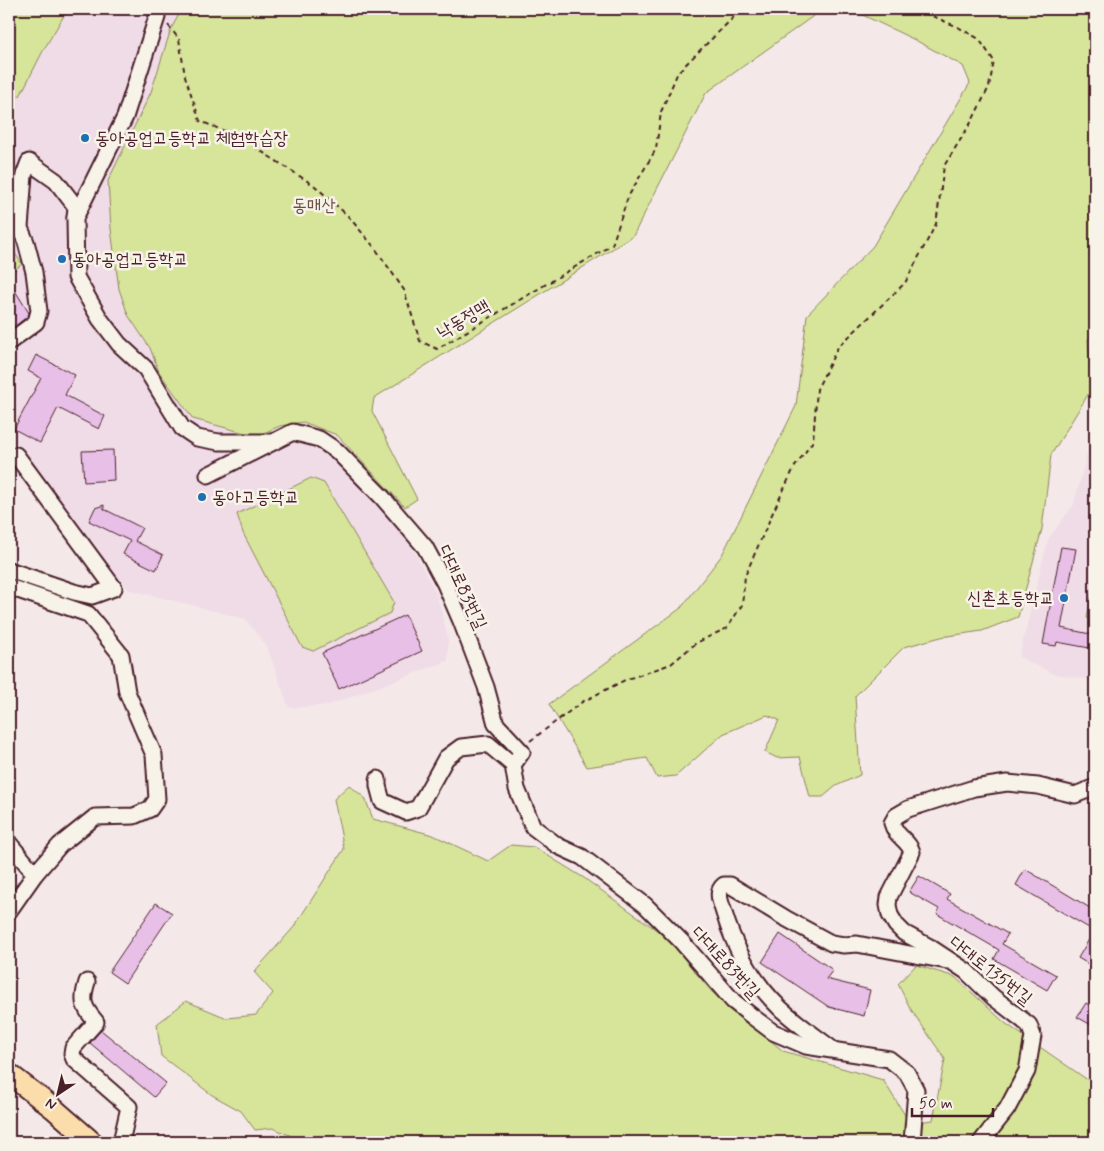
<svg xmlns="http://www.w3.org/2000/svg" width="1104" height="1151" viewBox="0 0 1104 1151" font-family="Mynerve,'Poor Story',sans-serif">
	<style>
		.built { fill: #f0dce7 }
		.green { fill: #d6e599; stroke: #908262 }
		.building { fill: #e8bfe6; stroke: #4a1f2b }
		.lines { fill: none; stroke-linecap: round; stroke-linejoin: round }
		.minor-casing { stroke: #4a1f2b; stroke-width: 19 }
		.major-casing { stroke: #4a1f2b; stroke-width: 24 }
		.path { stroke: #4a1f2b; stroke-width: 2; stroke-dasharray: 5 4; stroke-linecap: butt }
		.minor { stroke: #f7f3e8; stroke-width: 15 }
		.major { stroke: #fbddab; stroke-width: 20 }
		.poi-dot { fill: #1f6fb2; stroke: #f7f3e8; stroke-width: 2 }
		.labels { text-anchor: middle; stroke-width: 5; stroke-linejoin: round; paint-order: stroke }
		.poi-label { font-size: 18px; fill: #4a1f2b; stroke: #f7f3e8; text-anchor: start }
		.park-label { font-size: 18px; fill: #6d5046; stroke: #f7f3e8 }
		.street-label { font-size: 18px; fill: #4a1f2b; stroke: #f7f3e8 }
	</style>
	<rect width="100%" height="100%" fill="#f4e9e8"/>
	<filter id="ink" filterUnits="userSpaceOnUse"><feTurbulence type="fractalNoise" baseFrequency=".02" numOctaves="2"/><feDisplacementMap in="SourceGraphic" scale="10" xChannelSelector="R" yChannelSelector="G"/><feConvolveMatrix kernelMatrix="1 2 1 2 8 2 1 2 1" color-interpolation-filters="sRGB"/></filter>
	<g filter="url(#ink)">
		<g class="built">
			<path d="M68 9H182L171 29 151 92 128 315 150 348 159 372 255 436 285 430 329 456 405 533 437 595 448 638V661L329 705 289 708 267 647 245 619 195 606 129 590 88 539 61 530 9 464V94L44 49Z"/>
			<path d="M1094 426H1095V681L1054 674 1019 657 1048 539 1074 504Z"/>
			<path d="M273 1133 292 1142H245Z"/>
		</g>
		<g class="green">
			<path d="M9 9H68L44 49 20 96 9 95Z"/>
			<path d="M182 9H823L706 93 633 236 374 398 372 411 417 499 405 507 337 435 303 422 280 426 256 436 193 419 159 372 150 348 128 315 119 289 111 229 108 181 151 92 171 29Z"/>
			<path d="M850 9H1095V332L1088 339 1092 388 1051 455 1042 529 1018 617 982 631 941 637 904 647 855 696 860 775 836 786 823 797H810L800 757 777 758 765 752 779 720 767 715 723 734 676 776 657 778 647 758 587 767 549 704 681 608 722 555 796 406 807 315 873 246 970 83 963 66 915 40Z"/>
			<path d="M9 250 14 252 22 264 9 274Z"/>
			<path d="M311 478 324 483 394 602 390 613 313 651 302 647 243 533 237 514Z"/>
			<path d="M1095 578V619L1087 618Z"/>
			<path d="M349 785 365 798 373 819 433 835 488 861 511 845 534 847 584 878 665 936 712 992 783 1051 883 1080 910 1123 933 1120 945 1059 910 1008 898 984 916 965 955 977 1005 1023 1095 1085V1142H305L273 1128 255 1130 241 1111 212 1095 161 1056 157 1024 186 1001 227 1018 256 1015 273 993 254 972 294 927 344 849 334 799Z"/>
		</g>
		<g class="building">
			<path d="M9 172 15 176 14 188 9 195Z"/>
			<path d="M9 281 29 313 28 316 9 331Z"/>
			<path d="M36 355 75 375 65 395 105 416 99 429 58 408 40 443 14 429 41 378 28 371Z"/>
			<path d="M113 450 114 480 84 482 82 451Z"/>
			<path d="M104 505V509L142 528 135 541 163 555 156 570 123 554 130 541 89 521 95 508Z"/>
			<path d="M1061 547 1076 549 1061 628 1095 635V649L1057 642 1056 646 1043 644Z"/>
			<path d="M405 615 422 651 339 689 322 653Z"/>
			<path d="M1025 869 1095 911V968L1078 958 1094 931 1016 885Z"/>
			<path d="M919 876 950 894 947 899 1008 934 1002 944 1056 975 1047 990 994 959 999 950 937 914 939 909 909 892Z"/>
			<path d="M156 903 172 913 125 983 109 972Z"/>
			<path d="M780 934 833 970 826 979 870 990 864 1016 829 1007 762 962Z"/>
			<path d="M1086 1003 1095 1008V1027L1077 1017Z"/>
			<path d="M101 1030 166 1083 154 1097 90 1043Z"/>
		</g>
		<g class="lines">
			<defs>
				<g id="minor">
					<path d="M157 17 125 117 75 218 76 277 100 319 119 344 146 369 182 428 197 438 219 442H273"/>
					<path d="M9 342 36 322 39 311 34 272 26 242 20 228 24 175 29 162 56 181 76 207 75 218"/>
					<path d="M208 475 293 432 319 439 337 451 382 497 425 547 445 584 461 621 486 687 496 724 522 752 513 765"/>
					<path d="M9 570 74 592 92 596 114 588 16 455"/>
					<path d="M9 587 88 614 121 655 127 692 154 755 157 799 150 809 134 816 95 817 60 845 35 874 9 911"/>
					<path d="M378 779V786L382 801 406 812 418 808 446 758 461 747 488 744 513 765 517 789 533 827 558 846 582 857 645 905 681 941 733 1001 753 1017 773 1032 806 1046 889 1059 907 1073 916 1090 912 1142"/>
					<path d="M9 843 35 874"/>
					<path d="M87 982C81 1001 83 1007 96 1022L73 1048 72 1054 74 1059 129 1107 121 1142"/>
					<path d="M832 1049C815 1036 796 1023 780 1008 753 982 735 949 724 913 721 902 715 892 724 885H730L785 918 831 943 844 945 857 944 947 961"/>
					<path d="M981 1142 1007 1109 1027 1071 1033 1036 1029 1025 993 997 966 971 928 946 904 933 896 925 890 915 888 905 889 897 912 852C908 839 896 838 892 823L896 816 908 809 974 788 1007 783 1038 786 1075 795 1095 787"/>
				</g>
				<path id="major" d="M9 1074 53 1108 92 1142"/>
			</defs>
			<use href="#minor" class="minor-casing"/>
			<use href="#major" class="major-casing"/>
			<g class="path">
				<path d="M168 25 179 39 185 76 200 121 239 137 315 186 348 216 375 248 404 290 420 341 437 349 612 245 628 197 656 149 661 112 678 72 742 9"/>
				<path d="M530 741 582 702 625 680 671 664 696 643 727 628 742 605 745 576 773 512 794 468 813 441 817 389 838 347 905 283 936 224 944 166 972 121 989 87 994 61 979 39 958 27 916 9"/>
			</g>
			<use href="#minor" class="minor"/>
			<use href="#major" class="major"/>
		</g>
	</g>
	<g class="poi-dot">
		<circle cx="85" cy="138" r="5"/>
		<circle cx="62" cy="259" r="5"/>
		<circle cx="202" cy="497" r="5"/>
		<circle cx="1064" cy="598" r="5"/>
	</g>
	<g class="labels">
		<g class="poi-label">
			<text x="95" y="144">동아공업고등학교 체험학습장</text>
			<text x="72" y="265">동아공업고등학교</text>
			<text x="212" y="503">동아고등학교</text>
			<text x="1054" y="604" text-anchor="end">신촌초등학교</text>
		</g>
		<g class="park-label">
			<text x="314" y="211">동매산</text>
		</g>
		<g class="street-label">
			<text transform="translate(463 319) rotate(-31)" y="6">낙동정맥</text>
			<text transform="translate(463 587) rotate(65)" y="6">다대로83번길</text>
			<text transform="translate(726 962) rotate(47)" y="6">다대로83번길</text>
			<text transform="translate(991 970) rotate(38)" y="6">다대로135번길</text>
		</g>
	</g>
	<rect width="1104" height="1151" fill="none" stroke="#f7f3e8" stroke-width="30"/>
	<rect x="15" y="15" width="1074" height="1121" fill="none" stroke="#4a1f2b" stroke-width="2" filter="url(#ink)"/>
	<g transform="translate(58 1094) rotate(215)" stroke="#f7f3e8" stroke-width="4" paint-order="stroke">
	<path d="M0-4L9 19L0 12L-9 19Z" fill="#4a1f2b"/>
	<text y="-8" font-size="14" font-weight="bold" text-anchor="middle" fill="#4a1f2b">N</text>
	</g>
	<path d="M912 1108v8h81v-8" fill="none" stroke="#4a1f2b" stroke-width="2.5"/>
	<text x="919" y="1108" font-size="15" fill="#4a1f2b" stroke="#f7f3e8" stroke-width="4" paint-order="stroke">50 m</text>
</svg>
